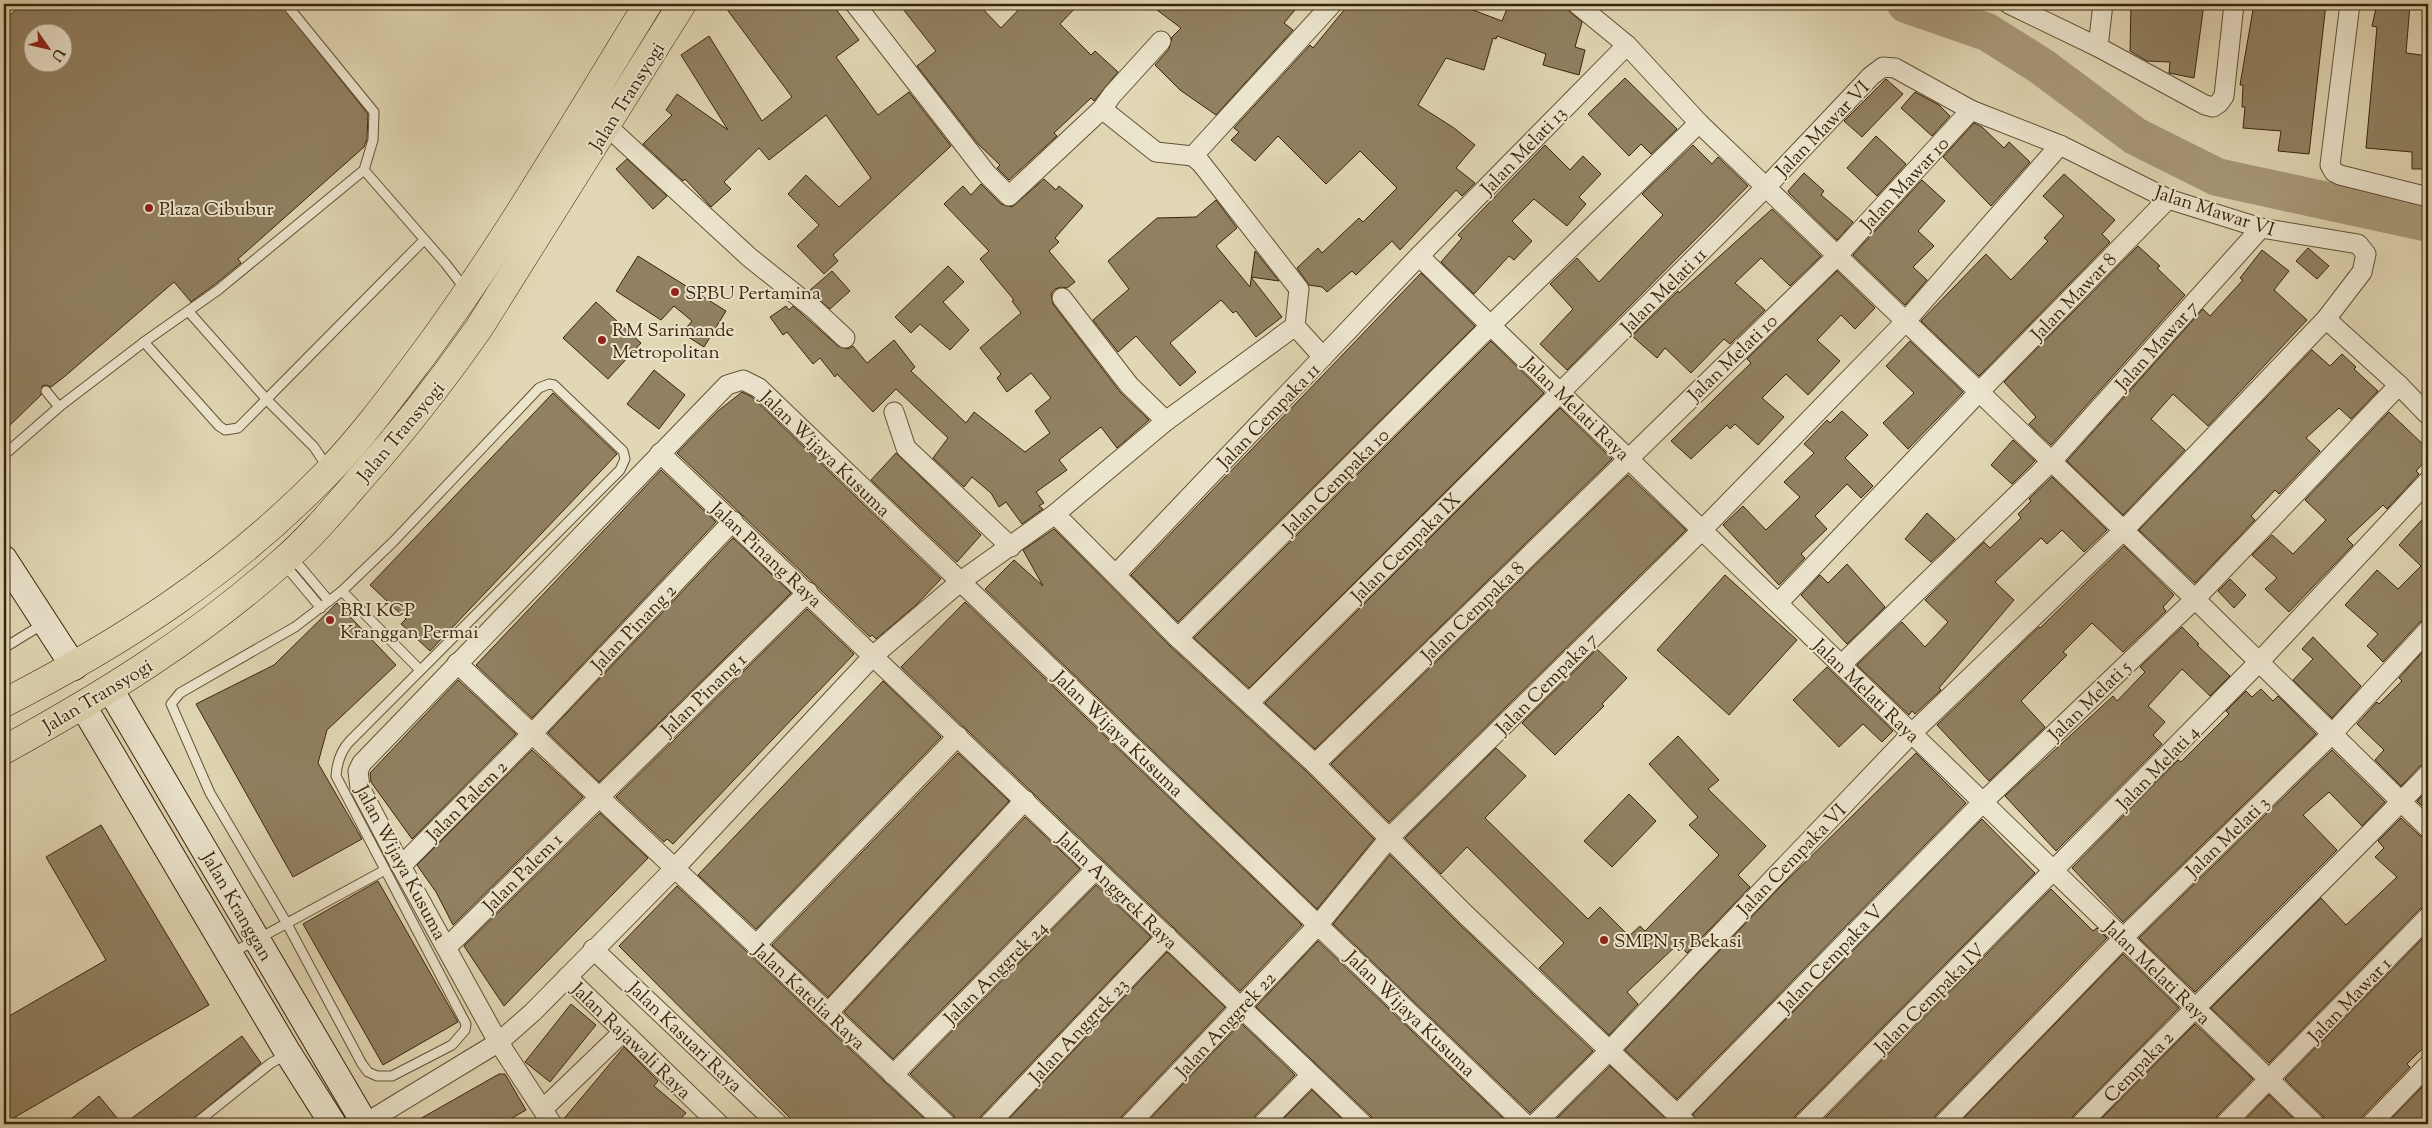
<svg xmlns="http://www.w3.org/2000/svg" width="2432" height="1128" viewBox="0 0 2432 1128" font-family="'Sorts Mill Goudy',serif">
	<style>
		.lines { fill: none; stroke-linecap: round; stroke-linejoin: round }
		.river { stroke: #a99a7a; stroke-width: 38 }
		.building { fill: #918162; stroke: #3b240a; fill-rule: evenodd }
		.lane-casing { stroke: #645134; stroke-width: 11 }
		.street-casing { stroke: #645134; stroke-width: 21 }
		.secondary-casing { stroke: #3b240a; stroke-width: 28 }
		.highway-casing { stroke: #3b240a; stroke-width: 29 }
		.lane { stroke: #ece5ce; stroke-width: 9 }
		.street { stroke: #ece5ce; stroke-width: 19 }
		.secondary { stroke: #ece5ce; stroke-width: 26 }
		.highway { stroke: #e1d7b4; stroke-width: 28 }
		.poi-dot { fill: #8f2418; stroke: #ece5ce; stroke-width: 2 }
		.labels { text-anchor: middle; stroke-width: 4; stroke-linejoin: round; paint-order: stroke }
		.street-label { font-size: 19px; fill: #3b240a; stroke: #ece5ce }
		.poi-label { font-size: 19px; fill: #3b240a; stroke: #ece5ce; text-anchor: start }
	</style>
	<rect width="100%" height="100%" fill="#e1d7b4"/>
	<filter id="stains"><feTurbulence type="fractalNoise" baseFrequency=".004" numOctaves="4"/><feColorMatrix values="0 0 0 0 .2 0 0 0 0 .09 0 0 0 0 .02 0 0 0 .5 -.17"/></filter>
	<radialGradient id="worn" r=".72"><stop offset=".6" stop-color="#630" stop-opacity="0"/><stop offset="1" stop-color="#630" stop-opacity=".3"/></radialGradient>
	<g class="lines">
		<path class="river" d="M1906 4 1987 32 2041 66 2135 136 2217 177 2428 223"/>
	</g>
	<g class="building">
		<path d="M23 4H280L368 114 367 139 364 147 238 259 241 263 214 285 191 302 174 282 64 377 51 387 46 385 42 386 41 395 4 431V20ZM32 32H62V62H32Z"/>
		<path d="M723 4H832L859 40 836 57 878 115 909 92 951 146 833 255 838 261 824 274 797 246 819 225 788 194 806 175 839 207 871 178 826 115 769 160 759 148 724 182 731 189 711 207 685 179 683 181 643 144 672 115 666 110 677 94 728 130 681 55 709 36 762 121 792 97Z"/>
		<path d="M899 4H978L1001 28 1024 4H1079L1060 24 1091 55 1095 51 1118 72 1094 101 1091 98 1054 133 1057 136 1009 180 997 168 1000 165 978 144 917 66 936 51Z"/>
		<path d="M1149 4H1300L1284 23 1293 30 1216 115 1180 90 1155 65 1169 49 1172 37 1181 28Z"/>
		<path d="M1349 4H1457L1502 21 1509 4H1566L1570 12 1582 22 1575 47 1585 50 1579 75 1543 65 1546 54 1497 36 1496 39 1493 38 1484 70 1446 58 1418 105 1454 128 1475 145 1456 168 1475 183 1462 196 1456 190 1400 250 1392 241 1356 275 1352 271 1327 292 1322 287 1309 285 1297 268 1318 248 1322 253 1359 218 1363 222 1397 188 1360 151 1326 184 1278 136 1255 161 1231 140 1239 132 1234 128 1310 45 1313 48Z"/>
		<path d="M2131 4H2204L2194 78 2169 73 2170 62 2147 61 2130 51Z"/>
		<path d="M2254 4H2326L2309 154 2278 151 2281 131 2243 128 2245 107H2242L2243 85H2240Z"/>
		<path d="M2377 4H2410L2406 53 2428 56V169H2412V152L2366 148 2377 27 2372 26Z"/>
		<path d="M1625 78 1677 129 1651 154 1641 144 1629 156 1588 114Z"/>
		<path d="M1886 79 1903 94 1862 137 1844 121Z"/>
		<path d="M1915 92 1939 105 1950 116 1932 136 1901 108Z"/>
		<path d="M1974 123 1982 127 2004 148 2009 142 2030 162 1991 206 1943 157Z"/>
		<path d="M1876 136 1906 164 1877 196 1847 168Z"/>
		<path d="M1545 145 1570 170 1583 156 1601 174 1579 197 1586 204 1567 226 1534 199 1512 221 1532 241 1514 260 1509 256 1474 294 1441 262 1462 238 1458 235Z"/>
		<path d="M1693 145 1712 164 1718 157 1748 186 1567 370 1540 344 1573 309 1550 284 1577 258 1599 282 1663 215 1642 194Z"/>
		<path d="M627 159 667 196 653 209 616 169Z"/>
		<path d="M1804 173 1824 191 1821 195 1853 222 1837 240 1789 193 1788 191Z"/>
		<path d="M2064 174 2115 220 2102 234 2110 242 1979 376 1921 321 1986 254 2011 280 2048 241 2044 238 2064 216 2043 196Z"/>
		<path d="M1044 179 1056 190 1059 186 1083 206 1055 238 1059 242 1049 251 1075 282 1067 288 1061 287 1055 289 1051 294 1053 304 1120 392 1149 420 1117 448 1101 427 1059 460 1067 470 1036 492 1044 503 1039 506 1043 509 1022 524 1006 502 999 507 991 493 972 477 964 487 933 458 948 438 896 389 873 412 837 374 835 377 820 358 813 364 787 332 783 335 770 317 786 306 789 310 793 306 838 346 848 349 853 346 867 363 894 340 915 367 911 371 966 423 974 412 1025 452 1050 433 1035 411 1051 398 1031 373 1007 392 997 378 1001 374 980 348 1021 313 1012 301 1014 300 980 259 989 251 944 204 963 186 971 195 981 184 1001 204 1012 207Z"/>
		<path d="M1922 180 1945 201 1918 231 1934 246 1913 267 1927 280 1905 305 1853 255Z"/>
		<path d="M1216 200 1237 228 1216 246 1250 287 1255 251 1279 281 1251 277 1282 317 1256 337 1236 311 1233 313 1221 300 1170 343 1196 372 1180 386 1136 336 1118 352 1093 320 1129 289 1108 261 1157 218 1196 217Z"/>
		<path d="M1772 209 1821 256 1790 286 1761 258 1735 283 1765 310 1730 344 1724 339 1691 373 1665 348 1657 358 1632 336 1678 291 1679 293Z"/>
		<path d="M2138 246 2160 266 2157 268 2185 295 2051 445 2029 424 2036 417 2004 382Z"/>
		<path d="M2308 248 2329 266 2317 279 2296 261Z"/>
		<path d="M2262 250 2289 271 2274 290 2307 320 2208 426 2173 394 2151 419 2185 450 2123 515 2067 461 2203 309 2210 316 2243 280 2240 278Z"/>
		<path d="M638 256 726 311 704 347 682 333 692 321 674 306 661 320 616 291Z"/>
		<path d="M948 266 964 282 943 302 969 330 950 350 920 324 911 333 895 317Z"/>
		<path d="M832 271 850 291 830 309 809 291Z"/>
		<path d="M1837 271 1875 308 1855 329 1841 315 1817 340 1840 361 1808 395 1786 374 1762 398 1784 417 1758 445 1735 424 1730 429 1727 425 1691 459 1671 441 1751 363 1747 359Z"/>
		<path d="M1421 273 1475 326 1178 622 1131 575Z"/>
		<path d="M596 302 641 343 608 379 563 338Z"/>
		<path d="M1491 341 1544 393 1249 688 1194 638Z"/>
		<path d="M1910 341 1963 392 1908 449 1883 423 1914 393 1886 366Z"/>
		<path d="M2312 350 2330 366 2342 354 2356 367 2354 369 2378 391 2351 419 2339 408 2306 438 2320 451 2279 494 2275 490 2251 516 2255 520 2195 583 2139 530Z"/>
		<path d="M654 370 685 395 659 429 627 404Z"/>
		<path d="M742 392 752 397 941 579 916 605 876 639 872 635 870 637 677 453 718 411Z"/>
		<path d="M553 393 617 454 430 651 401 624 406 619 370 585Z"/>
		<path d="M1560 408 1612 459 1315 749 1265 703Z"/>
		<path d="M1842 411 1868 435 1845 458 1873 486 1861 498 1847 484 1815 516 1827 529 1801 554 1805 558 1779 585 1723 525 1743 506 1766 530 1800 497 1784 482 1814 453 1804 444 1827 420 1830 423Z"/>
		<path d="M2389 412 2428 449V458L2416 471 2419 474 2387 509 2383 505 2347 539 2353 545 2289 612 2265 589 2277 578 2252 555 2272 535 2293 554 2326 520 2305 500Z"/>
		<path d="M2013 440 2035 461 2012 484 1991 465Z"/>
		<path d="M896 453 981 535 957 562 871 480Z"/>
		<path d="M661 470 716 522 532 718 476 665Z"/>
		<path d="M1628 475 1686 530 1389 822 1331 764Z"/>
		<path d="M2052 477 2107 530 2084 552 2062 530 2047 544 2041 538 1995 582 2014 600 1939 688 1941 690 1915 714 1912 711 1909 715 1857 665 1902 622 1925 647 1948 622 1925 600 1984 542 1990 548 2021 518 2018 514 2031 501 2029 499Z"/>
		<path d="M1927 513 1955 539 1931 562 1905 539Z"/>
		<path d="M2428 513V619L2420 622 2383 662 2367 646 2378 634 2345 605 2377 570 2398 589 2421 566 2399 545Z"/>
		<path d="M1054 529 1170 646 1307 772 1374 839 1317 909 985 589 1014 560 1043 586 1023 550Z"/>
		<path d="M733 538 791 593 599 782 548 733Z"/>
		<path d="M2124 546 2174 595 2163 607 2166 611 2123 652 2092 623 2063 652 2067 655 2021 701 2045 727 1989 781 1937 725 2039 627 2040 628Z"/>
		<path d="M1847 564 1885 607 1847 644 1801 595 1820 575 1828 583Z"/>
		<path d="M1725 575 1797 640 1729 715 1657 650Z"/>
		<path d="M2230 579 2246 595 2234 608 2218 591Z"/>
		<path d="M965 602 1302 925 1240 991 901 667Z"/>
		<path d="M337 603 396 665 327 730 318 763 362 839 293 877 196 704 274 665Z"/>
		<path d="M807 609 854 654 673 844 667 839 664 842 616 797Z"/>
		<path d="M2182 627 2199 644 2197 645 2230 676 2210 696 2182 669 2148 706 2165 722 2153 735 2162 744 2056 851 2005 796 2113 696 2117 701 2145 672 2140 667Z"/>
		<path d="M2313 637 2361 686 2332 718 2293 680 2313 659 2302 649Z"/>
		<path d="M2428 646V763L2420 766 2401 786 2375 760 2384 750 2357 724 2377 702 2379 704 2402 681 2399 678Z"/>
		<path d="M1597 649 1627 678 1602 704 1604 706 1555 755 1522 723Z"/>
		<path d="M1827 667 1893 731 1882 742 1863 724 1839 747 1793 700Z"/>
		<path d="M458 680 516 734 412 839 371 782 370 773Z"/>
		<path d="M883 681 941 737 756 929 698 875Z"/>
		<path d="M2261 689 2273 701 2278 696 2316 734 2123 922 2072 868 2178 760 2181 762 2229 714 2226 711 2246 691 2252 697Z"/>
		<path d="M1678 736 1719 780 1708 789 1766 846 1738 875 1750 887 1687 953 1678 944 1627 992 1638 1004 1609 1035 1539 968 1564 943 1467 847 1441 874 1405 838 1496 748 1526 776 1485 818 1588 919 1600 907 1629 936 1640 926 1645 931 1719 855 1689 825 1698 817 1649 764Z"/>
		<path d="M532 750 583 797 453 925 436 892 417 865Z"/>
		<path d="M2332 750 2385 802 2362 826 2329 792 2303 815 2337 850 2195 992 2139 938Z"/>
		<path d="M958 753 1009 801 828 997 772 945Z"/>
		<path d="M1916 753 1966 803 1677 1099 1625 1050 1781 886Z"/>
		<path d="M2428 790V812L2417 801Z"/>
		<path d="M1629 794 1656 821 1612 867 1584 841Z"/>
		<path d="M600 813 648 858 504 1006 464 946Z"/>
		<path d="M1025 817 1080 869 893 1059 844 1012Z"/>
		<path d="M2401 818 2420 836 2428 839V906L2420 909 2269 1063 2211 1008 2321 898 2346 925 2397 877 2375 857 2384 848 2378 841Z"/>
		<path d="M1982 819 2035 873 1795 1116 1792 1124H1698L1693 1114Z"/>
		<path d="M101 825 209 1005 10 1120 4 1108V1019L106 960 46 857Z"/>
		<path d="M1390 855 1458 923 1593 1051 1530 1113 1333 924Z"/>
		<path d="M378 881 458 1022 383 1065 303 924Z"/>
		<path d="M1096 885 1151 937 981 1116 978 1124H957L954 1116 910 1074Z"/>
		<path d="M677 886 886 1083 930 1124H796L619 946Z"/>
		<path d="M2051 889 2093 931 2097 928 2107 938 1935 1116 1932 1124H1819Z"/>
		<path d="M2428 933V1043L2407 1064 2410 1067 2355 1124H2326L2323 1116 2285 1079Z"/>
		<path d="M1318 941 1509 1124H1374L1371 1116 1256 1007Z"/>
		<path d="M1167 952 1225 1007 1122 1116 1119 1124H1004Z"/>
		<path d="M2123 954 2179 1008 2073 1116 2070 1124H1958Z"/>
		<path d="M571 1004 596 1025 550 1082 525 1062Z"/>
		<path d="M1241 1023 1295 1075 1255 1116 1252 1124H1145Z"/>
		<path d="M2195 1024 2253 1079 2217 1116 2214 1124H2096Z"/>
		<path d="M242 1036 261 1063 187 1124H124Z"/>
		<path d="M624 1047 658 1081 654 1086 686 1113 676 1124H563L562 1121Z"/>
		<path d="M1610 1066 1670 1123 1671 1124H1551Z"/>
		<path d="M499 1074H505L526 1110 502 1124H411Z"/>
		<path d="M2426 1083 2428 1086V1124H2390L2388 1122Z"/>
		<path d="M1312 1090 1347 1124H1278Z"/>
		<path d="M2269 1095 2299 1124H2241Z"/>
		<path d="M99 1096 122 1124H65Z"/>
	</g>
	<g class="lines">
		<defs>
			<g id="lane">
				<path d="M286 4 374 112 373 140 364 170 218 290 144 342 219 426 225 430 238 428 424 240"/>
				<path d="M364 170 445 263 466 290"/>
				<path d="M189 312 268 401 314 447 328 468"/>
				<path d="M549 384 554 385 623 451 625 459 620 470 349 742C340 752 337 763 336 776L466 1024 465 1030 452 1045 392 1076H377L368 1072 362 1064 286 922 210 793 171 704 180 693 295 627 342 591 393 542 539 388Z"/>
				<path d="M46 391 59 407"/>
				<path d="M4 455 59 407 144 342"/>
				<path d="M292 557 329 601"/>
				<path d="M284 564 321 608"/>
				<path d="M342 591 420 670"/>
				<path d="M4 648 43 624"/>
				<path d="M232 953 385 870"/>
				<path d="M195 1124 271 1063 286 1055"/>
			</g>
			<g id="street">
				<path d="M855 4 987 174 1009 196 1102 109 1112 95 1161 41"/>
				<path d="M1577 4 1627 45 1699 123 2195 599 2428 828"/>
				<path d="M2009 4 2098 47 2205 105 2213 107 2219 103 2224 96 2234 4"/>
				<path d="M2350 4 2330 165 2334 172 2340 175 2428 197"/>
				<path d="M2098 47 2103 4"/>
				<path d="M607 126 749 257 814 309 845 338"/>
				<path d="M1193 156 1332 4"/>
				<path d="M1419 256 2315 1124"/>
				<path d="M1062 298 1129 385 1166 421"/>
				<path d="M2326 319 2399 385 2428 415"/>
				<path d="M1295 326 1323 357"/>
				<path d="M894 412 906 448 1011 547"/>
				<path d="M660 453 1363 1124"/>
				<path d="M1055 514 1166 421 1295 326 1299 289 1201 163 1193 156 1156 152 1102 109"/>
				<path d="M1116 574 1419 256 1627 45"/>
				<path d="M1778 603 1979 392 2168 199"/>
				<path d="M1178 638 1491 325 1699 123"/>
				<path d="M457 663 946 1124"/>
				<path d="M1841 665 2052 461 2261 228"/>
				<path d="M1250 702 1766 187 1871 76 1883 67 1895 68 1971 110 2060 145 2168 199 2261 228 2358 244 2366 254 2362 272 2326 319 2124 530 1912 733 1609 1051 1535 1124"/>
				<path d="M1315 764 1837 256 1971 110"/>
				<path d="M401 866 532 734 733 521"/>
				<path d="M756 945 958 736"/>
				<path d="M447 947 808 592"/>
				<path d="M593 949 778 1124"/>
				<path d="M567 977 719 1124"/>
				<path d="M828 1013 1025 800"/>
				<path d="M893 1075 1096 869"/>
				<path d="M543 1109 623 1032"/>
				<path d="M1677 1115 1983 802 2195 599 2399 385"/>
				<path d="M364 1124 499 1042 533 1012 674 869 874 655 961 581 1055 514 1178 638 1315 764 1466 915 1687 1124"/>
				<path d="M552 1124 497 1040 401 866 360 788 358 771 362 763 727 385 743 380 759 388 1525 1124"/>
				<path d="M989 1124 1167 936"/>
				<path d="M1130 1124 1319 924 1390 837 1702 530 1905 322 2060 145"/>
				<path d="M1263 1124 1311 1075"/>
				<path d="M1803 1124 2259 662 2428 481"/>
				<path d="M1943 1124 2131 930 2332 734 2428 630"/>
				<path d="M2081 1124C2195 1006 2314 892 2428 774"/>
				<path d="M2225 1124 2428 917"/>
				<path d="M2371 1124 2428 1065"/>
			</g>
			<g id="secondary">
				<path d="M4 559 74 667"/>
				<path d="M110 689 365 1124"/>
				<path d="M83 706 288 1053 333 1124"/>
			</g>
			<g id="highway">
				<path d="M4 703C125 641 232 571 327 473 362 437 392 396 422 356 505 244 575 122 648 4"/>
				<path d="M4 750C102 696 198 637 282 562 311 537 335 508 360 479 403 431 442 381 479 328L682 4"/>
			</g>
		</defs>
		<use href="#lane" class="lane-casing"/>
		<use href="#street" class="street-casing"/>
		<use href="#secondary" class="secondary-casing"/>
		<use href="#highway" class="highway-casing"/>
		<use href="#lane" class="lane"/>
		<use href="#street" class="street"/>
		<use href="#secondary" class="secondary"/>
		<use href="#highway" class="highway"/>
	</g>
	<g class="poi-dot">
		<circle cx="149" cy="208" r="5"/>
		<circle cx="675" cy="292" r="5"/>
		<circle cx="602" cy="340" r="5"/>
		<circle cx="330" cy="620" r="5"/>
		<circle cx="1604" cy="940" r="5"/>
	</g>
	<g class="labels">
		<g class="street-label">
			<text transform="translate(626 96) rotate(-58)" y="7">Jalan Transyogi</text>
			<text transform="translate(1822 128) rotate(-46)" y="7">Jalan Mawar VI</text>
			<text transform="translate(1523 150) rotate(-46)" y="7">Jalan Melati 13</text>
			<text transform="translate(1904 183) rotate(-47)" y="7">Jalan Mawar 10</text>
			<text transform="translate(2215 210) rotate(18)" y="7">Jalan Mawar VI</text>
			<text transform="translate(1663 290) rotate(-45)" y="7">Jalan Melati 11</text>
			<text transform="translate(2073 296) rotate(-46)" y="7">Jalan Mawar 8</text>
			<text transform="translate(2156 345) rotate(-48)" y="7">Jalan Mawar 7</text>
			<text transform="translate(1732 357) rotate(-44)" y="7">Jalan Melati 10</text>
			<text transform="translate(1577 408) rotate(44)" y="7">Jalan Melati Raya</text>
			<text transform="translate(1268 415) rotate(-46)" y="7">Jalan Cempaka 11</text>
			<text transform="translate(400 431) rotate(-50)" y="7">Jalan Transyogi</text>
			<text transform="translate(826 453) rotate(44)" y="7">Jalan Wijaya Kusuma</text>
			<text transform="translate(1335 481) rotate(-45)" y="7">Jalan Cempaka 10</text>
			<text transform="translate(1405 547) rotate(-45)" y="7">Jalan Cempaka IX</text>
			<text transform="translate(767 554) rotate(43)" y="7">Jalan Pinang Raya</text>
			<text transform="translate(1472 611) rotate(-44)" y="7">Jalan Cempaka 8</text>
			<text transform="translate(633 627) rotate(-46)" y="7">Jalan Pinang 2</text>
			<text transform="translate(1546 683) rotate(-45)" y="7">Jalan Cempaka 7</text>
			<text transform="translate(1867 690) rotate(44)" y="7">Jalan Melati Raya</text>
			<text transform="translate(703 694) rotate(-44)" y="7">Jalan Pinang 1</text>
			<text transform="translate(97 695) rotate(-31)" y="7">Jalan Transyogi</text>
			<text transform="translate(2089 700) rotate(-44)" y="7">Jalan Melati 5</text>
			<text transform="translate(1119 733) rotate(44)" y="7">Jalan Wijaya Kusuma</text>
			<text transform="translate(2157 767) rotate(-46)" y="7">Jalan Melati 4</text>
			<text transform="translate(466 800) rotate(-45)" y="7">Jalan Palem 2</text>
			<text transform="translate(2227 836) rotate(-44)" y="7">Jalan Melati 3</text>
			<text transform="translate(1791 859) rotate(-46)" y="7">Jalan Cempaka VI</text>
			<text transform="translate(402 862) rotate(62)" y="7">Jalan Wijaya Kusuma</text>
			<text transform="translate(522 872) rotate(-45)" y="7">Jalan Palem 1</text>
			<text transform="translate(1118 890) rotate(44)" y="7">Jalan Anggrek Raya</text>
			<text transform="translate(238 906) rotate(60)" y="7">Jalan Kranggan</text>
			<text transform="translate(1830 958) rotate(-46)" y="7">Jalan Cempaka V</text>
			<text transform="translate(995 972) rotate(-45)" y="7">Jalan Anggrek 24</text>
			<text transform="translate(2158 972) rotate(44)" y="7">Jalan Melati Raya</text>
			<text transform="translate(810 996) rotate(43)" y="7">Jalan Katelia Raya</text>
			<text transform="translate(1929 998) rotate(-45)" y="7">Jalan Cempaka IV</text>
			<text transform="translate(2349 999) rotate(-46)" y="7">Jalan Mawar 1</text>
			<text transform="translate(1411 1013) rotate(44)" y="7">Jalan Wijaya Kusuma</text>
			<text transform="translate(1225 1024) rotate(-47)" y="7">Jalan Anggrek 22</text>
			<text transform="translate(1078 1030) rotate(-47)" y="7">Jalan Anggrek 23</text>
			<text transform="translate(686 1036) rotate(44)" y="7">Jalan Kasuari Raya</text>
			<text transform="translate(632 1040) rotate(44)" y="7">Jalan Rajawali Raya</text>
			<text transform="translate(2138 1066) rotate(-46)" y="7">Cempaka 2</text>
		</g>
		<g class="poi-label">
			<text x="159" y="215">Plaza Cibubur</text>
			<text x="685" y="299">SPBU Pertamina</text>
			<text x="612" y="336">RM Sarimande<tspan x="612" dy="22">Metropolitan</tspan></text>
			<text x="340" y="616">BRI KCP<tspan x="340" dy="22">Kranggan Permai</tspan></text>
			<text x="1614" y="947">SMPN 15 Bekasi</text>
		</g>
	</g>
	<rect width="2432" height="1128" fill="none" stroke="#e1d7b4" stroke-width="20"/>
	<rect x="5" y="5" width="2422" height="1118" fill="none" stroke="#3b240a" stroke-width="2.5"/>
	<rect x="10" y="10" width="2412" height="1108" fill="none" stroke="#3b240a"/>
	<g transform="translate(48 48) rotate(124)"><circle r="24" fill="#ece5ce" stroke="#a59880"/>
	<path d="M0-4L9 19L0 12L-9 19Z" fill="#8f2418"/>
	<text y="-8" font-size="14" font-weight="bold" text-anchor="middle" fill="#3b240a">U</text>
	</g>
	<rect width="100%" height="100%" filter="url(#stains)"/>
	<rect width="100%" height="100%" fill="url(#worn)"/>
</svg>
